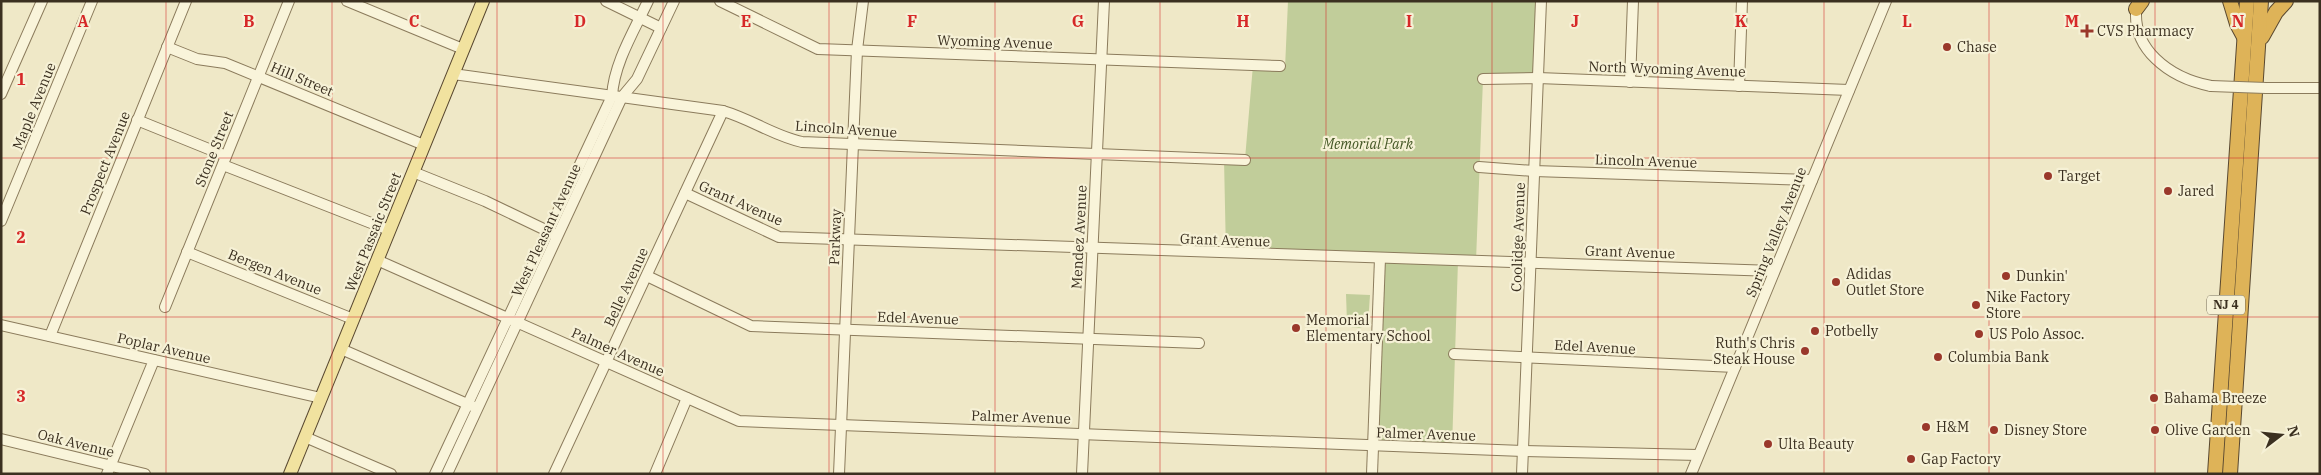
<svg xmlns="http://www.w3.org/2000/svg" width="2321" height="475" viewBox="0 0 2321 475" font-family="'IBM Plex Serif',serif">
	<style>
		.green { fill: #c1cd9a }
		.lines { fill: none; stroke-linecap: round; stroke-linejoin: round }
		.minor-casing { stroke: #8b7b5c; stroke-width: 12 }
		.major-casing { stroke: #594830; stroke-width: 14 }
		.highway-casing { stroke: #594830; stroke-width: 16 }
		.minor { stroke: #f9f4da; stroke-width: 10 }
		.major { stroke: #f1e29f; stroke-width: 12 }
		.highway { stroke: #deb358; stroke-width: 14 }
		.minor-bridge-casing { stroke: #8b7b5c; stroke-width: 12; stroke-linecap: butt }
		.minor-bridge { stroke: #f9f4da; stroke-width: 10 }
		.grid { fill: none; stroke: #d62828; stroke-width: 1; stroke-opacity: 0.55 }
		.poi-dot { fill: #9a382b; stroke: #f6f1d6; stroke-width: 2 }
		.labels { text-anchor: middle; stroke-width: 4.5; stroke-linejoin: round; paint-order: stroke }
		.shield { fill: #f6f1d6; stroke: #736a57; stroke-width: 1 }
		.shield-label { font-size: 12px; font-weight: bold; fill: #3b3020 }
		.poi-label { font-size: 14px; fill: #3b3020; stroke: #f6f1d6; text-anchor: start }
		.street-label { font-size: 14px; fill: #3b3020; stroke: #f6f1d6 }
		.park-label { font-size: 14px; font-style: italic; fill: #455826; stroke: #f6f1d6 }
		.grid-label { font-size: 16px; text-anchor: middle; font-weight: bold; fill: #d62828; stroke: #f6f1d6; stroke-width: 4.5; stroke-linejoin: round; paint-order: stroke }
	</style>
	<rect width="100%" height="100%" fill="#efe8c7"/>
	<g class="green">
		<path d="M1288 1H1541L1538 78 1483 79 1476 261H1458L1452 448 1373 445 1380 258 1226 254 1224 159H1245L1253 65 1285 68Z"/>
		<path d="M1346 294 1370 295 1368 324 1360 328 1350 327 1347 323Z"/>
	</g>
	<g class="lines">
		<defs>
			<g id="minor">
				<path d="M347 1 463 49"/>
				<path d="M606 1 661 28"/>
				<path d="M720 1 818 49 1280 66"/>
				<path d="M2137 3C2129 49 2170 78 2211 86"/>
				<path d="M167 47 197 59 225 63 424 145"/>
				<path d="M453 74 723 111C751 119 774 136 802 142L1245 160"/>
				<path d="M1483 79 1538 78 1849 90"/>
				<path d="M1630 82 1633 1"/>
				<path d="M1739 86 1742 1"/>
				<path d="M2266 88H2320"/>
				<path d="M1 94 42 1"/>
				<path d="M137 120 226 156"/>
				<path d="M223 165 389 230"/>
				<path d="M1479 167 1534 171 1812 180"/>
				<path d="M413 172 485 201 554 234"/>
				<path d="M685 193 779 237 1774 271"/>
				<path d="M1 221 92 1"/>
				<path d="M187 252 353 319"/>
				<path d="M377 260 739 421 1523 451 1698 455"/>
				<path d="M647 276 751 326 1199 343"/>
				<path d="M165 307 289 1"/>
				<path d="M1 325 321 398"/>
				<path d="M50 336 186 1"/>
				<path d="M341 349 472 406"/>
				<path d="M1454 354 1735 367"/>
				<path d="M305 437 391 474"/>
				<path d="M1 439 145 474"/>
				<path d="M107 474 154 360"/>
				<path d="M435 474 612 96C614 63 634 31 648 1"/>
				<path d="M447 474 622 97 637 79 674 1"/>
				<path d="M554 474 723 111"/>
				<path d="M655 474 687 398"/>
				<path d="M839 474 857 50 863 1"/>
				<path d="M1082 474 1104 1"/>
				<path d="M1372 474 1380 258"/>
				<path d="M1522 474 1541 1"/>
				<path d="M1691 474 1886 1"/>
			</g>
			<path id="major" d="M290 474 483 1"/>
			<g id="highway">
				<path d="M2230 1 2237 24 2244 37"/>
				<path d="M2136 9 2142 1"/>
				<path d="M2262 37 2276 12 2286 1"/>
				<path d="M2215 474 2247 1"/>
				<path d="M2230 474 2261 1"/>
			</g>
		</defs>
		<use href="#minor" class="minor-casing"/>
		<use href="#major" class="major-casing"/>
		<use href="#highway" class="highway-casing"/>
		<use href="#minor" class="minor"/>
		<use href="#major" class="major"/>
		<use href="#highway" class="highway"/>
		<defs>
			<path id="minor-bridge" d="M2211 86 2266 88"/>
		</defs>
		<use href="#minor-bridge" class="minor-bridge-casing"/>
		<use href="#minor-bridge" class="minor-bridge"/>
	</g>
	<path class="grid" d="M166 1V474M332 1V474M497 1V474M663 1V474M829 1V474M995 1V474M1160 1V474M1326 1V474M1492 1V474M1658 1V474M1824 1V474M1989 1V474M2155 1V474M1 158H2320M1 317H2320"/>
	<g class="poi-dot">
		<path d="M2084.5 23.5h5v5h5v5h-5v5h-5v-5h-5v-5h5z"/>
		<circle cx="1947" cy="47" r="5"/>
		<circle cx="2048" cy="176" r="5"/>
		<circle cx="2168" cy="191" r="5"/>
		<circle cx="2006" cy="276" r="5"/>
		<circle cx="1836" cy="282" r="5"/>
		<circle cx="1976" cy="305" r="5"/>
		<circle cx="1296" cy="328" r="5"/>
		<circle cx="1815" cy="331" r="5"/>
		<circle cx="1979" cy="334" r="5"/>
		<circle cx="1805" cy="351" r="5"/>
		<circle cx="1938" cy="357" r="5"/>
		<circle cx="2154" cy="398" r="5"/>
		<circle cx="1926" cy="427" r="5"/>
		<circle cx="1994" cy="430" r="5"/>
		<circle cx="2155" cy="430" r="5"/>
		<circle cx="1768" cy="444" r="5"/>
		<circle cx="1911" cy="459" r="5"/>
	</g>
	<g class="labels">
		<rect class="shield" x="2207" y="295.5" width="38" height="19" rx="4"/>
		<g class="shield-label">
			<text x="2226" y="309">NJ 4</text>
		</g>
		<g class="poi-label">
			<text x="2097" y="36">CVS Pharmacy</text>
			<text x="1957" y="52">Chase</text>
			<text x="2058" y="181">Target</text>
			<text x="2178" y="196">Jared</text>
			<text x="1846" y="279">Adidas<tspan x="1846" dy="16">Outlet Store</tspan></text>
			<text x="2016" y="281">Dunkin'</text>
			<text x="1986" y="302">Nike Factory<tspan x="1986" dy="16">Store</tspan></text>
			<text x="1306" y="325">Memorial<tspan x="1306" dy="16">Elementary School</tspan></text>
			<text x="1825" y="336">Potbelly</text>
			<text x="1989" y="339">US Polo Assoc.</text>
			<text x="1795" y="348" text-anchor="end">Ruth's Chris<tspan x="1795" dy="16">Steak House</tspan></text>
			<text x="1948" y="362">Columbia Bank</text>
			<text x="2164" y="403">Bahama Breeze</text>
			<text x="1936" y="432">H&amp;M</text>
			<text x="2004" y="435">Disney Store</text>
			<text x="2165" y="435">Olive Garden</text>
			<text x="1778" y="449">Ulta Beauty</text>
			<text x="1921" y="464">Gap Factory</text>
		</g>
		<g class="street-label">
			<text transform="translate(995 42) rotate(2)" y="5">Wyoming Avenue</text>
			<text transform="translate(1667 69) rotate(2)" y="5">North Wyoming Avenue</text>
			<text transform="translate(302 79) rotate(23)" y="5">Hill Street</text>
			<text transform="translate(34 106) rotate(-68)" y="5">Maple Avenue</text>
			<text transform="translate(846 129) rotate(4)" y="5">Lincoln Avenue</text>
			<text transform="translate(214 149) rotate(-68)" y="5">Stone Street</text>
			<text transform="translate(1646 161) rotate(2)" y="5">Lincoln Avenue</text>
			<text transform="translate(105 163) rotate(-68)" y="5">Prospect Avenue</text>
			<text transform="translate(741 203) rotate(24)" y="5">Grant Avenue</text>
			<text transform="translate(546 230) rotate(-65)" y="5">West Pleasant Avenue</text>
			<text transform="translate(373 232) rotate(-68)" y="5">West Passaic Street</text>
			<text transform="translate(1776 232) rotate(-68)" y="5">Spring Valley Avenue</text>
			<text transform="translate(835 237) rotate(-88)" y="5">Parkway</text>
			<text transform="translate(1079 237) rotate(-87)" y="5">Mendez Avenue</text>
			<text transform="translate(1518 237) rotate(-88)" y="5">Coolidge Avenue</text>
			<text transform="translate(1225 240) rotate(2)" y="5">Grant Avenue</text>
			<text transform="translate(1630 252) rotate(2)" y="5">Grant Avenue</text>
			<text transform="translate(275 272) rotate(22)" y="5">Bergen Avenue</text>
			<text transform="translate(626 287) rotate(-65)" y="5">Belle Avenue</text>
			<text transform="translate(918 318) rotate(2)" y="5">Edel Avenue</text>
			<text transform="translate(1595 347) rotate(3)" y="5">Edel Avenue</text>
			<text transform="translate(164 348) rotate(13)" y="5">Poplar Avenue</text>
			<text transform="translate(618 352) rotate(24)" y="5">Palmer Avenue</text>
			<text transform="translate(1021 417) rotate(2)" y="5">Palmer Avenue</text>
			<text transform="translate(1426 434) rotate(2)" y="5">Palmer Avenue</text>
			<text transform="translate(76 443) rotate(14)" y="5">Oak Avenue</text>
		</g>
		<g class="park-label">
			<text x="1368" y="149">Memorial Park</text>
		</g>
	</g>
	<g class="grid-label">
		<text x="83" y="27">A</text>
		<text x="249" y="27">B</text>
		<text x="414" y="27">C</text>
		<text x="580" y="27">D</text>
		<text x="746" y="27">E</text>
		<text x="912" y="27">F</text>
		<text x="1078" y="27">G</text>
		<text x="1243" y="27">H</text>
		<text x="1409" y="27">I</text>
		<text x="1575" y="27">J</text>
		<text x="1741" y="27">K</text>
		<text x="1907" y="27">L</text>
		<text x="2072" y="27">M</text>
		<text x="2238" y="27">N</text>
		<text x="21" y="85">1</text>
		<text x="21" y="243">2</text>
		<text x="21" y="402">3</text>
	</g>
	<rect width="2321" height="475" fill="none" stroke="#3b3020" stroke-width="5"/>
	<g transform="translate(2281 435) rotate(74)" stroke="#f6f1d6" stroke-width="4" paint-order="stroke">
	<path d="M0-4L9 19L0 12L-9 19Z" fill="#3b3020"/>
	<text y="-8" font-size="14" font-weight="bold" text-anchor="middle" fill="#3b3020">N</text>
	</g>
</svg>
